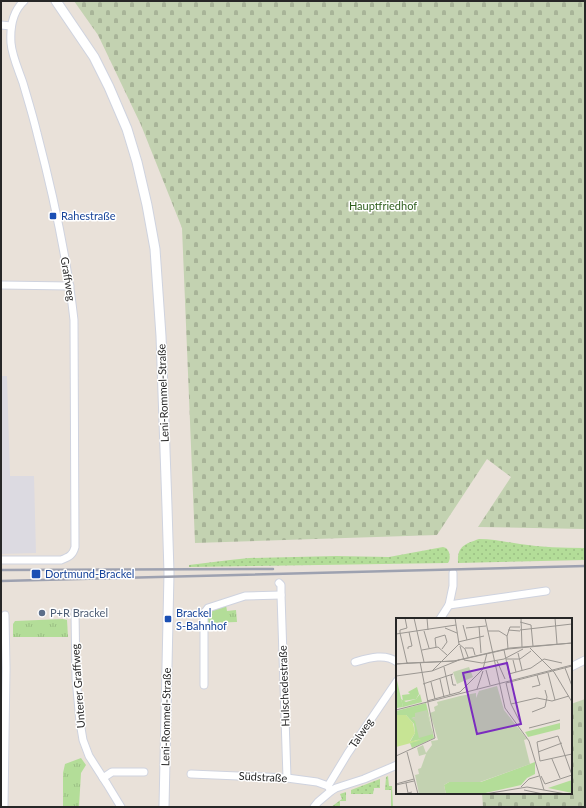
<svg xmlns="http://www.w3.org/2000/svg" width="586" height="808" viewBox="0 0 586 808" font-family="Lato,sans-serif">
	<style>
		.industrial { fill: #dcdae1 }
		.grass { fill: url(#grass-dots) }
		.cemetery { fill: url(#cemetery-stones) }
		.park { fill: url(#park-tufts) }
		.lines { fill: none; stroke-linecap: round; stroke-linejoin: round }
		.street-casing { stroke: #cfd3df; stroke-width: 9 }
		.secondary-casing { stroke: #cfd3df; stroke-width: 11 }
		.street { stroke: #fff; stroke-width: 7 }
		.secondary { stroke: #fff; stroke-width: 9 }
		.rail { stroke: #9da1b0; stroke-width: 2.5 }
		.transit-dot { fill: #1a4fb4; stroke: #fff; stroke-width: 1.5 }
		.service-dot { fill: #5c6f8a; stroke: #fff; stroke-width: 1.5 }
		.labels { text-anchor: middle; stroke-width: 3; stroke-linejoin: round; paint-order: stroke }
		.park-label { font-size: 11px; fill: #2e5e1d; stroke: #fff }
		.transit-label { font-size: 11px; fill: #164399; stroke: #fff; text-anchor: start }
		.street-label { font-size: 11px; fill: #272727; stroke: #fff }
		.service-label { font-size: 11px; fill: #4e5e75; stroke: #fff; text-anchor: start }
		.inset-road { fill: none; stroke: #9b9792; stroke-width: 1 }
		.view { fill: #7b2cbf; fill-opacity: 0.15; stroke: #7b2cbf; stroke-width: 2 }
		.inset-edge { fill: none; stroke: #272727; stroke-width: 2 }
	</style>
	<defs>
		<pattern id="grass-dots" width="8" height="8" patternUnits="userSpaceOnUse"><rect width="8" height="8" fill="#b3dd98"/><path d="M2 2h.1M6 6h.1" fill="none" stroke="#9abe83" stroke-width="1.8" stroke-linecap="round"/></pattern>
		<pattern id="cemetery-stones" width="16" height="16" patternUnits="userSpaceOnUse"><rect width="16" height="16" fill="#c3d2b1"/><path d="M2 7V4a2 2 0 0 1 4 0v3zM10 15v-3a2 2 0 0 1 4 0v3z" fill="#a8b498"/></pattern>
		<pattern id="park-tufts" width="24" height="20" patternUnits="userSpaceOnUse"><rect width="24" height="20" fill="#b3dd98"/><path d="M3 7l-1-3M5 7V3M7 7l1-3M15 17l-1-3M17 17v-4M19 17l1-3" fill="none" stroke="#9abe83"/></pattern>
	</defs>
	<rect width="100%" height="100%" fill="#e9e1d9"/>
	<path class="industrial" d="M1 376H7L10 476H34L36 553 1 554Z"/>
	<g class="grass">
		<path d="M479 539C493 539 506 542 520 544 541 547 563 548 585 548V560L458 563C457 546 465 544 479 539Z"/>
		<path d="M443 547 446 548C450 551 451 559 448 563L189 567V565L230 560 249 558 336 556 389 557Z"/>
		<path d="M388 776 389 786H392L393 807H391V790H385L386 777Z"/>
		<path d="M380 779V788H374L373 794H351V790Z"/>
		<path d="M346 792V801H340V807H331L342 799 340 794Z"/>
	</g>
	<g class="cemetery">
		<path d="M74 1H585V529L478 527 511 477 487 459 437 535 195 543 182 228 141 125 98 35Z"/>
		<path d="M585 699V807H483L482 793H571V704Z"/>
	</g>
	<g class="park">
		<path d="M226 605 227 611 236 610 237 622 207 623V614L209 611Z"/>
		<path d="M63 619 67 620 68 637H13V624L15 621Z"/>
		<path d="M81 758 86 765 81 773 79 807H63V773L65 764Z"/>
	</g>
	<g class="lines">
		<defs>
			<g id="street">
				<path d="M1 25 11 26"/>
				<path d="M1 285 70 286"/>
				<path d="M1 560H61C69 557 73 555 75 547L74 320C67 257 53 194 37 133 33 116 28 100 23 83 19 71 12 56 11 43 10 27 12 12 24 1"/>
				<path d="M279 583 281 585V595L287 778"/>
				<path d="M449 605 546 591"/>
				<path d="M75 612 76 678 80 722 83 740 89 756 107 784 121 807"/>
				<path d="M440 619 449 605 453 586V573"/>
				<path d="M355 662C369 658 385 653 397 662"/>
				<path d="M571 667 585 660"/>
				<path d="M204 685V618L205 612 208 608 245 596 281 595"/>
				<path d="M191 774 287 778 317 782 328 786 331 791"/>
				<path d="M103 778 112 772H144"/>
				<path d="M328 786 348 753 397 681"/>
				<path d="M4 807 6 668 5 615"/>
				<path d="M314 807 318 802 331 791 336 788 364 779 397 765"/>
			</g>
			<path id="secondary" d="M56 1 94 57 109 87 127 129 137 162 147 205 155 249 161 336 167 507 169 573 164 807"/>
		</defs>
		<use href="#street" class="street-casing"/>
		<use href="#secondary" class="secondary-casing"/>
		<use href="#street" class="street"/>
		<use href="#secondary" class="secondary"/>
		<g class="rail">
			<path d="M1 570 273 569"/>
			<path d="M1 581 585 566"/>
		</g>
	</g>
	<g class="transit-dot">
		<rect x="49" y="212" width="8" height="8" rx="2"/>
		<rect x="31" y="569" width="10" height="10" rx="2"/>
		<rect x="164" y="615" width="8" height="8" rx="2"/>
	</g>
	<circle class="service-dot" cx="42" cy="613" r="4"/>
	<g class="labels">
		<g class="park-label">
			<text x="383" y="210">Hauptfriedhof</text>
		</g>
		<g class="transit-label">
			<text x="61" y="220">Rahestraße</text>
			<text x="45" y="578">Dortmund-Brackel</text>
			<text x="176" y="617">Brackel<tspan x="176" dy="13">S-Bahnhof</tspan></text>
		</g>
		<g class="street-label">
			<text transform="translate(68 279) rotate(81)" y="4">Graffweg</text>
			<text transform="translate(163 393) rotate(-92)" y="4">Leni-Rommel-Straße</text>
			<text transform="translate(78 686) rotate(-94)" y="4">Unterer Graffweg</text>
			<text transform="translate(284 686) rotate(-92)" y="4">Hulschedestraße</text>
			<text transform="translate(166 717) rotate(-89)" y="4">Leni-Rommel-Straße</text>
			<text transform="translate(361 733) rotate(-56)" y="4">Talweg</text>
			<text transform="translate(263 777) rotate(3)" y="4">Südstraße</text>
		</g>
		<g class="service-label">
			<text x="50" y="617">P+R Brackel</text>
		</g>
	</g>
	<g transform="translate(396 618)">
		<rect width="176" height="176" fill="#e9e1d9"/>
		<path d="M21 69 23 76 20 81 7 83 6 77 14 76 12 74ZM164 105V111L132 119 129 114Z" fill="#b3dd98"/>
		<path d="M24 76 26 84 7 89 5 81 10 84 20 81ZM30 85 36 110 32 96H19V99L16 100 36 111 38 120 16 130 14 125 25 121 14 124 19 115 18 106 10 97H0V93ZM139 144V156L131 160 125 167 85 176H50L48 167 53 164H85Z" fill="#b3dd98"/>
		<path d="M73 49 77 59 61 66 57 54ZM101 68 108 92 131 121 128 122 134 146 84 164H53L48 167 50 176H23L19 157 23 156 22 151 25 150 30 136 23 138 21 130 27 127 30 135 36 127 35 123 42 122 34 95 39 93 38 89 42 87 41 84 64 78 80 75V80L83 73ZM31 92 37 116 23 120 19 103 15 100 19 99V95Z" fill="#c3d2b1"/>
		<path d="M0 58 7 89 1 90 0 89ZM176 162V175L152 170Z" fill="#b3dd98"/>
		<path d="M0 97H10L17 105 19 115 14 123 26 122 0 129Z" fill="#c7e494"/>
		<path class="inset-road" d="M18 0 28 44M31 0 32 12M59 0 63 26 69 31 72 39M89 0 109 90 133 123 148 172M125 0 126 29M159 0 161 26M124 4 135 7 137 28M67 7 71 22M83 8 85 35M49 10 61 15M70 10 90 8M112 12 124 13M124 12 176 6M28 13 33 30M92 13H103L111 18 112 31M4 15 11 45M4 15V12L11 10 9 0M0 16 60 7M111 18 114 9H124M62 24 88 18M64 28 68 42 86 45 108 41 127 31M40 29 39 20 49 17 51 24 46 31M69 30H77L79 37M134 30 158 54 176 84M12 31V29L16 28 13 14M26 32 42 29 51 37M108 32 114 60M122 35 126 52M110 41H124L135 33M117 42 120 54M101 43 109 61M11 45 59 43 112 31 176 25M0 46 12 45M0 46 58 43 114 30 176 25M48 49 54 77M169 50 176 68M90 52 94 67M36 53 63 26M152 55 159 82M113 56 135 50 148 41 166 45M55 57 57 67H60M0 58 36 53 63 42M44 61 48 79M35 64 39 81M27 66 57 56M136 69 144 67 141 57M81 71 87 53M31 83 64 74 87 51 91 35M115 86 141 80 156 83 173 78M0 92 176 47M136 94 149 89 151 79 149 72M124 104 115 86 110 65 176 48M133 110 164 102M11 134 22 176M142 134 166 125M0 138 39 120 24 44M156 141 164 160M144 143 141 124 162 118 176 157M144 143 176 136M145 158 149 166 176 157M10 165 12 175 16 174M0 166 18 161M0 167 18 163M125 169 133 161 143 158M128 172 147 176M89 176 131 169 170 176"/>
		<path class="view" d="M111 45 125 106 81 116 67 55Z"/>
		<rect width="176" height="176" class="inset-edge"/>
	</g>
	<rect width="586" height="808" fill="none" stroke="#272727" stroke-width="4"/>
</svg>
